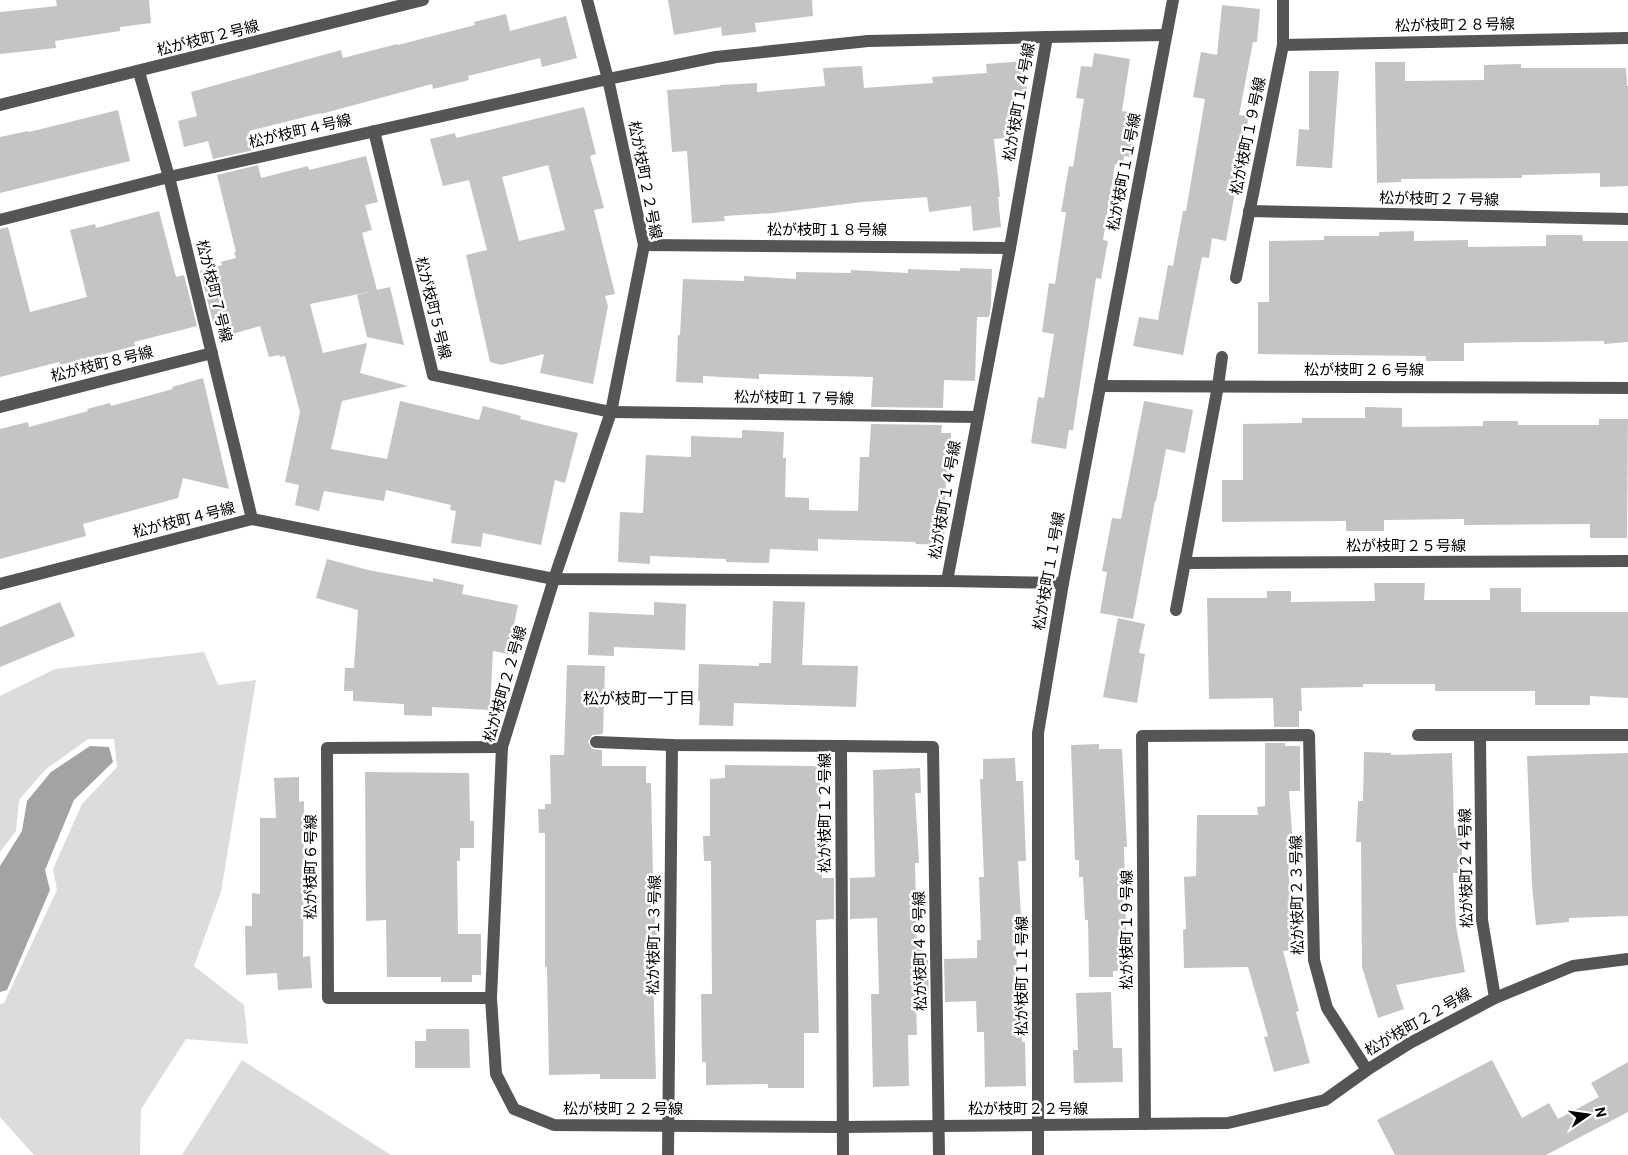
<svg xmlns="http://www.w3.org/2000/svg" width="1628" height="1155" viewBox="0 0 1628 1155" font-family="Roboto,'Noto Sans JP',sans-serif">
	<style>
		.green { fill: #dcdcdc }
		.water { fill: #a3a3a3 }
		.building { fill: #c4c4c4; fill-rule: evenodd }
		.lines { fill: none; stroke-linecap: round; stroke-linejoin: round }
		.minor { stroke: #555; stroke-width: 12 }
		.labels { text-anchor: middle; stroke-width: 5; stroke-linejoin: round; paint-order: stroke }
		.street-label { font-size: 15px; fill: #000; stroke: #fff }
		.neighbourhood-label { font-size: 16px; fill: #000; stroke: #fff }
	</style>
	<rect width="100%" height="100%" fill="#fff"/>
	<g class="green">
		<path d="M204 652 218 685 256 680 221 892 194 966 244 1005 248 1044 186 1039 141 1109 140 1155H34L0 1117V1004L4 1003 57 890 53 869 82 804 117 767 114 739H88L45 770 19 800 16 831 0 852V696L55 669Z"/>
		<path d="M242 1060 391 1155H182Z"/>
	</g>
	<path class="water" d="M90 746 109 747 113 762 74 800 45 870 50 890 7 990 0 992V866L22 831 27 801 51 772Z"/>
	<g class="building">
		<path d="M56 0H149L151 23 120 27V31L55 41 56 48 0 54V12L57 6Z"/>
		<path d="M668 0H812L813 16 755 23 756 32 722 36 721 27 674 35Z"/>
		<path d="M1222 5 1260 9 1257 42H1253L1239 115 1249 116 1226 241 1212 238 1209 258 1202 257 1183 355 1133 346 1139 317 1158 320 1168 265 1173 266 1183 211H1186L1205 99 1193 97 1201 52 1217 55Z"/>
		<path d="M506 14 510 31 566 16 577 58 542 67 540 58 468 76 469 80 433 89 432 84 321 114V113L249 131 254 150 213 159 208 141 184 147 178 121 197 116 191 92 341 50 343 58 397 44 398 45 475 25 474 22Z"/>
		<path d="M1094 53 1130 59 1122 111 1137 113 1130 157 1124 156 1123 165 1115 164 1103 240 1108 241 1101 279 1096 278 1073 430H1069L1066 449 1031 443 1038 397 1044 398 1054 334 1042 332 1049 283 1055 284 1066 212H1061L1069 166 1073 167 1084 99 1076 98 1081 66 1092 67Z"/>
		<path d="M1025 61 1027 93 1014 94 1017 123 1012 124 1013 137 994 139 1000 197H998L1001 227 973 231 971 206 929 212 927 197 863 202 774 213 724 216 725 221 692 223 687 151 672 152 667 90 720 86V85L757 83V92L825 86 823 68 862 66 864 88 933 83 932 77 987 73 986 64Z"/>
		<path d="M1375 62H1405V81L1484 80V65L1521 64V68H1626L1627 86H1628V186L1600 187V173L1522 175V178L1401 179V182L1377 183Z"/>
		<path d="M1309 71H1339L1332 168 1296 166 1299 129 1309 130Z"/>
		<path d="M584 107 596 154 590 156 604 208 594 210 615 294 605 296 608 306 593 384 540 373 544 354 501 365 490 362 466 255 487 250 469 180 443 186 430 139 455 133 456 138ZM548 165 565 230 519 241 502 177Z"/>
		<path d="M118 110 130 161 0 193V137L28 131 29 132Z"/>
		<path d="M366 156 378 202 365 205 372 230 362 233 377 290 390 287 404 345 367 337 357 295 374 291 310 304 323 353 367 343 360 373 408 386 342 401 331 449 387 459 400 401 479 420 483 406 521 416 520 419 578 433 565 483 555 480 541 545 483 533 481 547 451 543 456 511 450 510 451 505 386 490 384 501 324 491 319 511 295 505 299 485 285 482 300 412 285 356 280 357 279 355 269 357 260 326 229 335 225 319 213 322 200 271 222 265 221 262 236 258 234 252H236L217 175 258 165 261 178 308 166 309 170Z"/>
		<path d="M159 211 176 277 184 275 197 326 134 342 135 346 60 365 59 362 0 377V229L8 227 30 312 87 297 70 230 95 224 96 228Z"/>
		<path d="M1414 231V241L1468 240V247L1546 246V235H1582L1583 241H1628V342L1604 344V341L1464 343V361H1426V356L1258 354V302H1269V241L1324 240V236H1379V232Z"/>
		<path d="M960 268 992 269 991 306 989 317H977L975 381 944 380 943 408 871 407 873 377 759 374V379L703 376V383L676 382 678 335H680L683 279 744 281V276L796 279V272L851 273V270L908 273V269L960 271Z"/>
		<path d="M203 378 229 489 183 478 178 498 83 524 86 536 0 559V429L28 422 29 427 88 411 87 409 110 403 111 406 173 389 172 387Z"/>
		<path d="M1144 401 1193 410 1185 453 1166 449 1156 501H1155L1133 619 1100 613 1107 572 1102 571 1112 518 1121 519Z"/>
		<path d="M1365 407 1402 408V427L1483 426V421H1518V425H1599V419H1628L1627 538H1590V524L1464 525V519L1384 520V531H1346V521L1222 522V480H1243V424L1302 423V418H1365Z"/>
		<path d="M871 424 942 425 941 433H951L950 475H946L944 545 916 544 915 542 818 539V551L770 549 769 563 726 562V559L650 556V564L618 562 620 512 643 513 646 455 691 457V436L742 438V430L784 432 783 458H786L785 497 809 498V510L858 511 860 457H869Z"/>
		<path d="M327 559 368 570 433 582V578L464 585 462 594 518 605 508 654 493 651 490 710 432 707V716L404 715V704L353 701V691H344L345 668H354L358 610 316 598Z"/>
		<path d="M1374 583H1425L1424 600H1490V588H1521V612H1628V698L1590 696V705H1535V691H1435V684H1363V687L1301 688 1302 711H1299V727H1274L1273 698 1209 699 1207 598H1267V591H1291V602L1375 601Z"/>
		<path d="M773 601 805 602 802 665 858 666 856 707 734 703 733 726 699 725 700 701H698L699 664 759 666V663H771Z"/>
		<path d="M60 602 75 636 0 667V627Z"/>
		<path d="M654 602 686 604 685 650 614 647V656L588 655 589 612 654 615Z"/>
		<path d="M1118 618 1145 624 1139 653 1145 654 1137 703 1103 697Z"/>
		<path d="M567 665 605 666 603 734 592 735 588 742 592 749 602 750V766H646V783H651L653 878H654L655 927H657L658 973H653L656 1079H600V1074L549 1075 547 967H545V833H539L538 809H545V804H551L550 755H564Z"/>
		<path d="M1265 743H1285V746H1300V791H1289L1293 845H1288L1291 950 1283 951 1299 1011 1296 1012 1310 1063 1274 1072 1264 1037 1268 1036 1248 967 1184 968 1183 930 1186 929 1184 877 1196 876 1197 815H1258L1257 807 1265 806Z"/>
		<path d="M1099 744V749H1122L1127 847H1124L1127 971H1113V977H1089L1088 920H1085L1083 877H1079V860H1075L1071 745Z"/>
		<path d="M1364 752 1391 753V755L1452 753 1454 828H1462V873H1453L1456 926 1465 972 1396 985 1404 1009 1378 1018 1362 967 1361 842H1356L1358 801H1363Z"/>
		<path d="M1628 753V916L1569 918V922L1536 925 1532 886 1527 756Z"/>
		<path d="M1015 758 1016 781H1023L1026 861H1018L1021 917H1015L1018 997H1020L1022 1042H1025L1026 1086 985 1087 984 1032H977L976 1001 945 1002 944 959 977 958V940H981L979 877H984L980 779H983V759Z"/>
		<path d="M725 765 820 766 822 878H834V919L816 920 819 1033H804V1088H768V1084L706 1085V1062H702L701 994H712L711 861H704L703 836H710V779L725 778Z"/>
		<path d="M920 768 921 793H915L919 863H915L917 949H922V960H928L929 1003H916L917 1035H908L909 1086 873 1087 871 994H879L877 918 850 919V878L875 877 873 770Z"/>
		<path d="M365 772 469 773 470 821H474V848H460V861H457L458 934H481V975H472V982H441V977H387L386 920 366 921Z"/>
		<path d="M299 777V802L304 801 303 957 310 956 312 988 278 990 277 973 246 975 245 926H252V893L260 894V818H276L274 778Z"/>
		<path d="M1111 992 1113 1048H1122L1123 1082 1074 1083 1073 1050H1078L1076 993Z"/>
		<path d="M426 1029H469L470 1068H415V1041H426Z"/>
		<path d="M1492 1060 1522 1118 1549 1103 1558 1119 1599 1097 1591 1083 1628 1062V1112L1546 1155H1395L1377 1120Z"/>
	</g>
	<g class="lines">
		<g class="minor">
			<path d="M587 0 608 79 644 245 611 412 554 579 502 747 491 998 496 1074 514 1109 554 1125 843 1127 1228 1123 1325 1100 1367 1070 1410 1043 1495 998 1573 966 1628 959"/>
			<path d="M1047 37 1166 35"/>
			<path d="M1283 45 1628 38"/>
			<path d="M139 72 169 177 252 519"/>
			<path d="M0 105 423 0"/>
			<path d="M374 131 433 375 611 412 977 417"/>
			<path d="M1249 211 1628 219"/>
			<path d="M0 220 169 177 608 79 716 57 868 41 1047 37 1010 248 947 581 554 579 252 519 0 584"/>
			<path d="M644 245 1010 248"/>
			<path d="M1236 278 1283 45V0"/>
			<path d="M1100 386 1628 388"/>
			<path d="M0 407 212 353"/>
			<path d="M1185 563 1628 561"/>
			<path d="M947 581 1063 583"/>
			<path d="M1176 610 1218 386 1222 357"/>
			<path d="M1418 735H1628"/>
			<path d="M1480 736 1482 920 1495 998"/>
			<path d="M596 742 672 745 841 746 843 1155"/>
			<path d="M841 746 933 747 939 1155"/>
			<path d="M491 998H328L327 748 502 747"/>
			<path d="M1145 1124 1142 736 1309 735 1314 960 1327 1008 1367 1070"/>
			<path d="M668 1155 672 745"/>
			<path d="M1038 1155V733L1063 583 1173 0"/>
		</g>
	</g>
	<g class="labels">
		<g class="street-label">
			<text transform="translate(1455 25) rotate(-1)" y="5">松が枝町２８号線</text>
			<text transform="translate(208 38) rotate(-14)" y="5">松が枝町２号線</text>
			<text transform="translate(1019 102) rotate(-80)" y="5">松が枝町１４号線</text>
			<text transform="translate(300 131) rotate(-13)" y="5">松が枝町４号線</text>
			<text transform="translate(1248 136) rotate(-78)" y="5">松が枝町１９号線</text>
			<text transform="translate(1124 172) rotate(-79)" y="5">松が枝町１１号線</text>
			<text transform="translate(645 180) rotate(79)" y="5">松が枝町２２号線</text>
			<text transform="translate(1439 199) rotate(1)" y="5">松が枝町２７号線</text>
			<text x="827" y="235">松が枝町１８号線</text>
			<text transform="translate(214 291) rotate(76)" y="5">松が枝町７号線</text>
			<text transform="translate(433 308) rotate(76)" y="5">松が枝町５号線</text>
			<text transform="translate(102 364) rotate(-14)" y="5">松が枝町８号線</text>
			<text x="1364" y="375">松が枝町２６号線</text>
			<text transform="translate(794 398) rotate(1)" y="5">松が枝町１７号線</text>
			<text transform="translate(945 500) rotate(-80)" y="5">松が枝町１４号線</text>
			<text transform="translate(184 520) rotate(-14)" y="5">松が枝町４号線</text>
			<text x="1406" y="551">松が枝町２５号線</text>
			<text transform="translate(1049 571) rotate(-80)" y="5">松が枝町１１号線</text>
			<text transform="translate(505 684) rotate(-74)" y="5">松が枝町２２号線</text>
			<text transform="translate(825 813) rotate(-90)" y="5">松が枝町１２号線</text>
			<text transform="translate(311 867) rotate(-90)" y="5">松が枝町６号線</text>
			<text transform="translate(1466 868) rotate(-91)" y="5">松が枝町２４号線</text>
			<text transform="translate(1297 895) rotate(-91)" y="5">松が枝町２３号線</text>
			<text transform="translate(1127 930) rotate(-90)" y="5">松が枝町１９号線</text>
			<text transform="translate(654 935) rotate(-89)" y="5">松が枝町１３号線</text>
			<text transform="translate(920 951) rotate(-91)" y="5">松が枝町４８号線</text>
			<text transform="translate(1022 976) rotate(-90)" y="5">松が枝町１１号線</text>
			<text transform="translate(1418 1022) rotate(-30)" y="5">松が枝町２２号線</text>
			<text x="623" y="1114">松が枝町２２号線</text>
			<text x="1028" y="1114">松が枝町２２号線</text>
		</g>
		<g class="neighbourhood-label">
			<text x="639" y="704">松が枝町一丁目</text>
		</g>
	</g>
	<g transform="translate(1588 1115) rotate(77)" stroke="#ffffff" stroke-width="4" paint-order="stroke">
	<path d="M0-4L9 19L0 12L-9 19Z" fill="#000000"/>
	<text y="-8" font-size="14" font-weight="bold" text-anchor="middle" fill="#000000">N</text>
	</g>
</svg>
